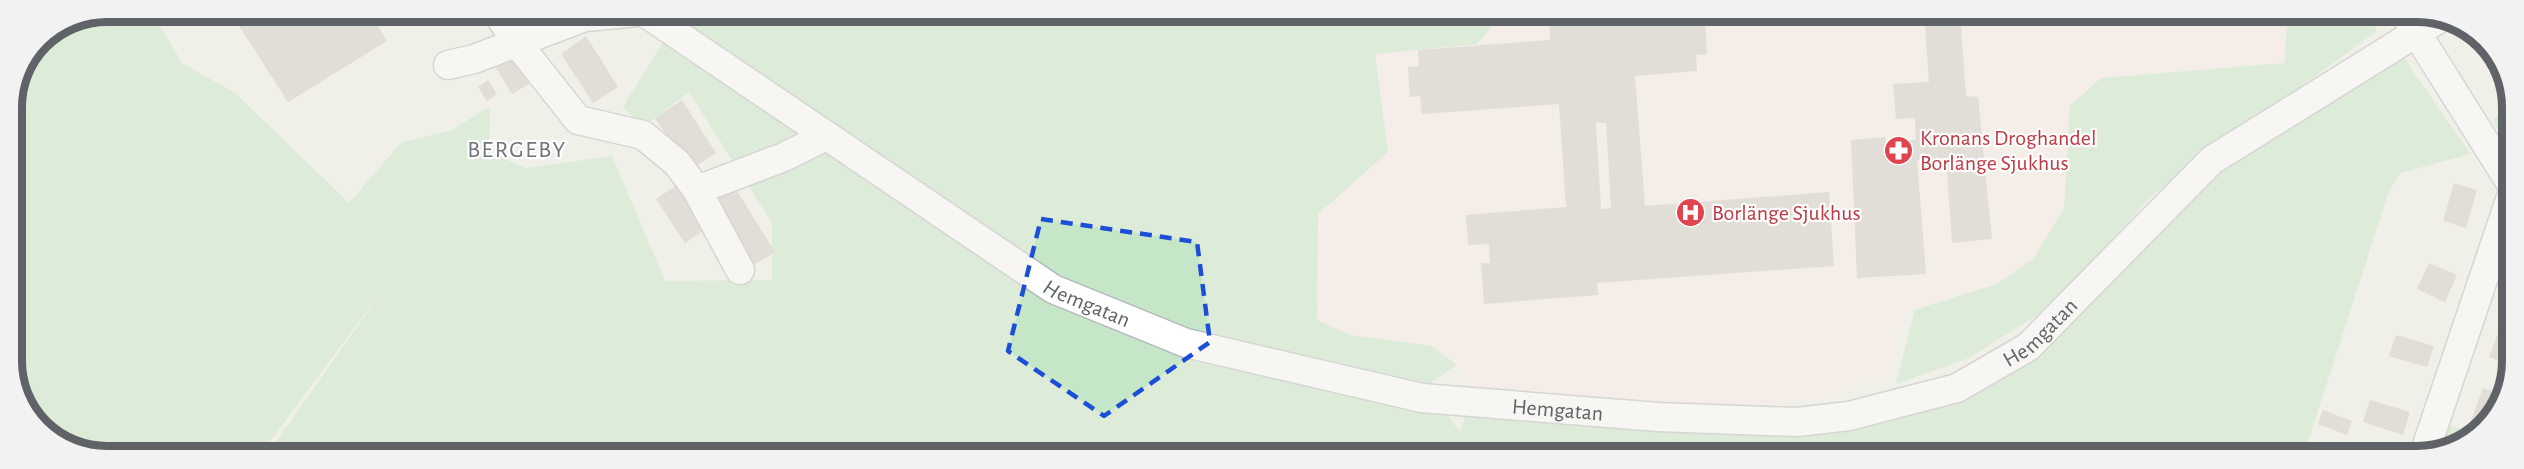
<svg xmlns="http://www.w3.org/2000/svg" width="2524" height="469" viewBox="0 0 2524 469" font-family="'Alegreya Sans',sans-serif">
	<style>
		.medical { fill: #fbeae7 }
		.green { fill: #c6e6c8 }
		.building { fill: #cccac4; fill-rule: evenodd }
		.lines { fill: none; stroke-linecap: round; stroke-linejoin: round }
		.minor-casing { stroke: #b5b7bc; stroke-width: 31 }
		.minor { stroke: #fff; stroke-width: 28 }
		.marked { fill: none; stroke: #1d4ed8; stroke-width: 4.5; stroke-dasharray: 12 8; stroke-linejoin: round }
		.labels { text-anchor: middle; stroke-width: 4.5; stroke-linejoin: round; paint-order: stroke }
		.health-label { font-size: 22px; fill: #be3a42; stroke: #fff; text-anchor: start }
		.street-label { font-size: 22px; fill: #5f6267; stroke: #fff }
		.neighbourhood-label { font-size: 24px; letter-spacing: 1.5px; fill: #707479; stroke: #fff }
		.rim { fill: none; stroke: #5f6267; stroke-width: 8 }
	</style>
	<rect width="100%" height="100%" fill="#f0efe8"/>
	<path class="medical" d="M1497 13H2287L2285 62 2101 78 2070 106 2064 209 2033 259 1997 284 1903 313 1889 372 1820 399 1706 406 1474 392 1457 365 1432 346 1350 335 1317 320 1318 214 1388 152 1375 54 1477 44 1498 19Z"/>
	<g class="green">
		<path d="M107 12H152L182 63 235 93 349 203 401 143 452 130 490 106 489 152 526 168 612 156 665 281 772 280V223L689 92 643 127 623 107 673 26 658 12 1497 13 1498 19 1477 44 1375 54 1388 152 1318 214 1317 320 1350 335 1432 346 1457 365 1427 385 1460 433 1467 411 1664 424 1960 393 2215 168 2399 51 2470 154 2400 173 2388 194 2303 457 266 456 392 277 259 456H95L44 433 15 386 12 107 40 40Z"/>
		<path d="M2287 13H2367L2377 31 2152 195 2056 303 1969 358 1896 384 1915 310 1997 284 2033 259 2064 209 2070 106 2101 78 2285 63Z"/>
		<path d="M2510 98V157L2505 152 2494 120Z"/>
		<path d="M2450 426 2478 434 2450 445 2444 437Z"/>
	</g>
	<g class="building">
		<path d="M230 12H382L385 17 376 23 387 41 288 102Z"/>
		<path d="M1623 13H1693V24L1705 23 1707 54 1696 55 1697 71 1635 76 1645 206 1829 192 1834 266 1597 283 1598 295 1484 304 1481 263H1490L1489 244 1468 245 1466 215 1566 207 1559 104 1422 114 1420 96 1410 97 1408 67 1419 66 1418 50 1550 40 1549 18ZM1596 123H1606L1611 208 1601 209Z"/>
		<path d="M1924 13H1960L1966 96 1978 97 1992 239 1952 243 1946 158 1917 160 1926 274 1857 278 1851 140 1885 137 1886 142 1916 140 1915 118 1896 119 1893 84 1929 82Z"/>
		<path d="M586 36 618 87 593 103 561 54Z"/>
		<path d="M510 55 529 84 512 94 494 65Z"/>
		<path d="M488 80 497 94 487 101 478 87Z"/>
		<path d="M682 100 716 153 690 170 655 118Z"/>
		<path d="M732 183 775 252 749 268 705 202Z"/>
		<path d="M2454 183 2477 190 2466 228 2443 221Z"/>
		<path d="M677 185 705 230 685 243 656 199Z"/>
		<path d="M2429 263 2457 275 2445 302 2417 289Z"/>
		<path d="M2499 331 2511 336V366L2489 357Z"/>
		<path d="M2396 335 2434 346 2427 367 2389 356Z"/>
		<path d="M2483 388 2501 394 2483 427 2470 423Z"/>
		<path d="M2370 400 2410 412 2403 435 2363 422Z"/>
		<path d="M2323 410 2352 421 2347 435 2318 424Z"/>
	</g>
	<g class="lines">
		<defs>
			<g id="minor">
				<path d="M497 12 517 43 578 120 643 135 677 163 697 190 740 270"/>
				<path id="s1" d="M644 12 1053 289 1186 343 1422 398 1658 417 1797 422 1849 416 1957 388 2028 347 2212 160 2440 18"/>
				<path d="M2404 13 2510 182"/>
				<path d="M448 65 474 59 585 17 638 12"/>
				<path d="M697 190 784 157 826 136"/>
				<path d="M2423 457 2510 200"/>
			</g>
		</defs>
		<use href="#minor" class="minor-casing"/>
		<use href="#minor" class="minor"/>
	</g>
	<path d="M0 0H2524V469H0ZM1041 219 1197 242 1210 342 1104 416 1008 351Z" fill="#f0efe8" fill-opacity=".55" fill-rule="evenodd"/>
	<path class="marked" d="M1041 219 1197 242 1210 342 1104 416 1008 351Z"/>
	<defs>
		<symbol id="pharmacy-disc" viewBox="-11 -11 22 22"><circle r="9.5" fill="#e0444e" stroke="#fff"/><path d="M-2-6h4v4h4v4h-4v4h-4v-4h-4v-4h4Z" fill="#fff"/></symbol>
		<symbol id="hospital-disc" viewBox="-11 -11 22 22"><circle r="9.5" fill="#e0444e" stroke="#fff"/><path d="M-5-5h3v3.5h4V-5h3V5h-3V1.5h-4V5h-3Z" fill="#fff"/></symbol>
	</defs>
	<g fill-rule="evenodd">
		<use href="#pharmacy-disc" x="1882" y="134" width="33" height="33"/>
		<use href="#hospital-disc" x="1674" y="196" width="33" height="33"/>
	</g>
	<g class="labels">
		<g class="health-label">
			<text x="1920" y="145">Kronans Droghandel<tspan x="1920" dy="25">Borlänge Sjukhus</tspan></text>
			<text x="1712" y="220">Borlänge Sjukhus</text>
		</g>
		<g class="street-label">
			<text dy="8" stroke="none"><textPath href="#s1" startOffset="531">Hemgatan</textPath></text>
			<text dy="8" stroke="none"><textPath href="#s1" startOffset="1520">Hemgatan</textPath></text>
			<text dy="8" stroke="none"><textPath href="#s1" startOffset="1016">Hemgatan</textPath></text>
		</g>
		<g class="neighbourhood-label">
			<text x="517" y="157">BERGEBY</text>
		</g>
	</g>
	<path d="M0 0H2524V469H0ZM107 22H2417A85 85 0 0 1 2502 107V361A85 85 0 0 1 2417 446H107A85 85 0 0 1 22 361V107A85 85 0 0 1 107 22Z" fill="#f2f2f3" fill-rule="evenodd"/>
	<path class="rim" d="M107 22H2417A85 85 0 0 1 2502 107V361A85 85 0 0 1 2417 446H107A85 85 0 0 1 22 361V107A85 85 0 0 1 107 22Z"/>
</svg>
